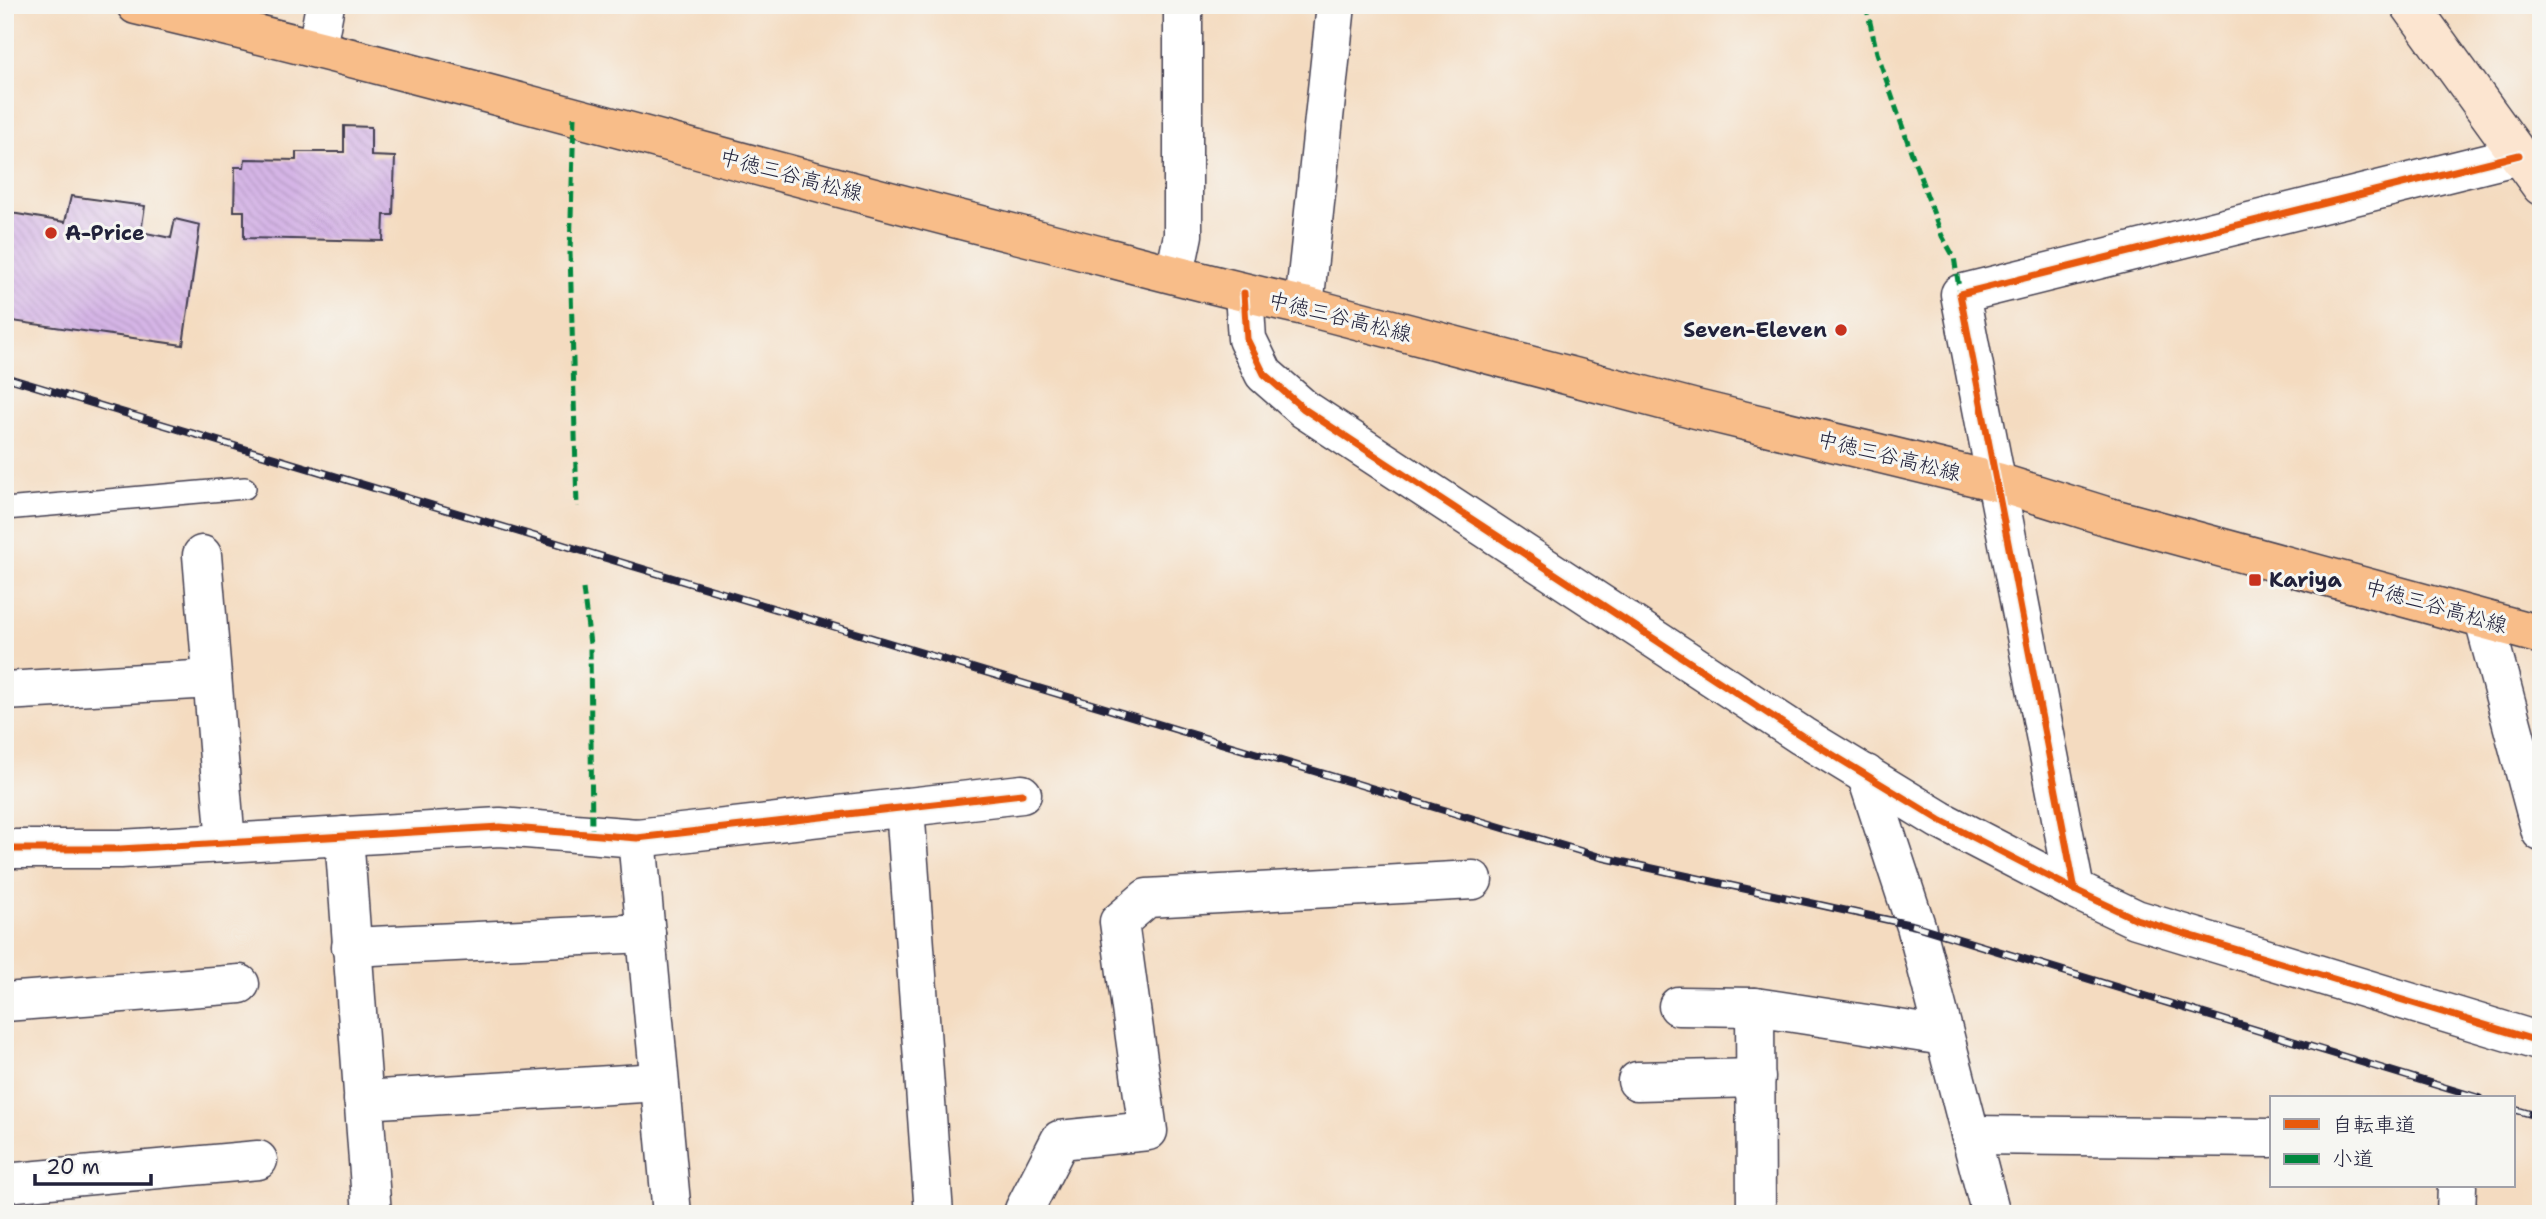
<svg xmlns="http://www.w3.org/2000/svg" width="2546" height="1219" viewBox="0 0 2546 1219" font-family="'Shantell Sans','Klee One',sans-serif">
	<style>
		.building { fill: url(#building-back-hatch) }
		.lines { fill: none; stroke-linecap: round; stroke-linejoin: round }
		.lane-casing { stroke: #423e4f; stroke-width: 24 }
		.street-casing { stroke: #423e4f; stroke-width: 41 }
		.secondary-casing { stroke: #423e4f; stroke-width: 41 }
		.primary-casing { stroke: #423e4f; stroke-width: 41 }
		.lane { stroke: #fff; stroke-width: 21 }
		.street { stroke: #fff; stroke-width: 38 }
		.secondary { stroke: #fce5d0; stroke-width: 38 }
		.primary { stroke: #f8bd89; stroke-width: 38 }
		.rail-casing { stroke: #22223b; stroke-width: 8 }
		.rail { stroke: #f6f6f2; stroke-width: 5; stroke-dasharray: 16; stroke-linecap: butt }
		.quiet { stroke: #00873e; stroke-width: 5; stroke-dasharray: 10 5; stroke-linecap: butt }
		.cycleway-casing { stroke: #f6f6f2; stroke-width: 11 }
		.cycleway { stroke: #e8590c; stroke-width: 7 }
		.poi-dot { fill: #c8321e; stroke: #f6f6f2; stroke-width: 2.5 }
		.labels { text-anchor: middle; stroke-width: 6; stroke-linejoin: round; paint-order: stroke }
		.street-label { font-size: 21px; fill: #22223b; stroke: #f6f6f2 }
		.poi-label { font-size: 21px; font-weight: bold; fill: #22223b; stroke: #f6f6f2; text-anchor: start }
	</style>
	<defs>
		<pattern id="building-back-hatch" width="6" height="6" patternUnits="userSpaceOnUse" patternTransform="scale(1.75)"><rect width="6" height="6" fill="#d5b5e6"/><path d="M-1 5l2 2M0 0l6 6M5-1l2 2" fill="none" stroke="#b79bc6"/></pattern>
	</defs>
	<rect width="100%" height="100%" fill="#f6f6f2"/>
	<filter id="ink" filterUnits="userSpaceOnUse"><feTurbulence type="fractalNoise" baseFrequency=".0143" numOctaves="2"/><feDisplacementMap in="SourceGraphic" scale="14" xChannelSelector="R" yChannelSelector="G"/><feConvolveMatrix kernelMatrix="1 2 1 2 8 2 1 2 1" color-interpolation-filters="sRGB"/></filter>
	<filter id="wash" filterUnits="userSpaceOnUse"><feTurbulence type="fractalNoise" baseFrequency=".00686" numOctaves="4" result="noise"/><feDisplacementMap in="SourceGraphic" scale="28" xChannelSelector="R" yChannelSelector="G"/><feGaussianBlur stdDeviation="1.57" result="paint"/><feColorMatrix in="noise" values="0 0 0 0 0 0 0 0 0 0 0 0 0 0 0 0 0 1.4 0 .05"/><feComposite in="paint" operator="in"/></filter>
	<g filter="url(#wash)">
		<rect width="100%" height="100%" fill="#f4dbc0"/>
		<g id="blocks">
			<g class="building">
				<path d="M344 126 371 127V156L395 157 393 215H384L383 241 244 238V211H234L235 167H244L245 159 296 160V152H344Z"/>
				<path d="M71 196 145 206 141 232 171 238 175 219 200 225 183 345 5 320V212L65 222Z"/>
			</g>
		</g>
	</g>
	<g filter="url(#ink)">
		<use href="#blocks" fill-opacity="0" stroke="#423e4f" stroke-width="2"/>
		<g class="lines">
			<defs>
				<path id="lane" d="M5 509 245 488"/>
				<g id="street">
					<path d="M317 48 325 5"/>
					<path d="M1175 274 1183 235V5"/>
					<path d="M1244 293 1247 339 1264 374 1304 409 1802 736 1940 820 2075 890 2136 919 2541 1042"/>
					<path d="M1304 306 1336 5"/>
					<path d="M202 555 226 843"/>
					<path d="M2484 620 2541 832"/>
					<path d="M5 691 212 679"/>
					<path d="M1866 774 1916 926 1991 1214"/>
					<path d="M905 807 934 1214"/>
					<path d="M344 836 372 1214"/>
					<path d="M637 838 672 1214"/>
					<path d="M5 849H120L500 827 637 838 1022 794"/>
					<path d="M2075 890 1960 294 2519 155"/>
					<path d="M351 947 646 933"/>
					<path d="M5 1002 240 984"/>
					<path d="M1678 1006 1755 1007"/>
					<path d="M1637 1081 1756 1078"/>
					<path d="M363 1100 659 1082"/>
					<path d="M1970 1135 2271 1138"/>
					<path d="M5 1183 258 1160"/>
					<path d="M1025 1214 1024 1210 1060 1140 1148 1131 1119 922 1147 898 1473 880"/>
					<path d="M1756 1214 1755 1007 1944 1036"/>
					<path d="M2456 1214 2457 1186"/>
				</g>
				<path id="secondary" d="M2410 5 2541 186"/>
				<path id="primary" d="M136 5C431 74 722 159 1016 234 1112 258 1207 285 1304 306L1696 409 1997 482 2109 517 2541 635"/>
			</defs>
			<use href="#lane" class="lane-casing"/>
			<use href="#street" class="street-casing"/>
			<use href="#secondary" class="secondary-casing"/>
			<use href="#primary" class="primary-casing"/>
			<use href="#lane" class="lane"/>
			<use href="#street" class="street"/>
			<use href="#secondary" class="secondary"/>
			<use href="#primary" class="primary"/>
			<defs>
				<g id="rail">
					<path d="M5 377 1600 857 1916 926 2479 1098"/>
					<path d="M2513 1109 2541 1117"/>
				</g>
			</defs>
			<use href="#rail" class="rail-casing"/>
			<use href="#rail" class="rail"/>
			<g class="quiet">
				<path d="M1866 5 1877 53 1915 163 1942 236 1954 257 1960 294"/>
				<path d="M574 117 570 252 577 507"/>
				<path d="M583 589 590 644 592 833"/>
			</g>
			<defs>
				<g id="cycleway">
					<path d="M1244 293 1247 339 1264 374 1304 409 1802 736 1940 820 2075 890 2136 919 2541 1042"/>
					<path d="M5 849H120L500 827 637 838 1022 794"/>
					<path d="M2075 890 1960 294 2519 155"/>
				</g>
			</defs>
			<use href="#cycleway" class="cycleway-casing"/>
			<use href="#cycleway" class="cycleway"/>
		</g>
	</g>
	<g class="poi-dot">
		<circle cx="51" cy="233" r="7"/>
		<circle cx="1841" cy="330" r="7"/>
		<rect x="2248" y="573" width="14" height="14" rx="3.5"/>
	</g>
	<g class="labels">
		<g class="street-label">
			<text transform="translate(791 175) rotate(15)" y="7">中徳三谷高松線</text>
			<text transform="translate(1340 317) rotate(14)" y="7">中徳三谷高松線</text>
			<text transform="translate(1889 456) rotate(14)" y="7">中徳三谷高松線</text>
			<text transform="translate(2436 606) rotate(16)" y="7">中徳三谷高松線</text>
		</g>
		<g class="poi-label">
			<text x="65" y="240">A-Price</text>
			<text x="1827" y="337" text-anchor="end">Seven-Eleven</text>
			<text x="2269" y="587">Kariya</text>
		</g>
	</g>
	<rect width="2546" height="1219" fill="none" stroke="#f6f6f2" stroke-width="28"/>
	<rect x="2270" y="1096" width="245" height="91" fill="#f6f6f2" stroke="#a1a1a9" stroke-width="2"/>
	<rect x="2284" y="1119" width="35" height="10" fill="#e8590c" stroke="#a1a1a9" stroke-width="2"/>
	<text x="2332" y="1132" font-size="21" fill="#22223b">自転車道</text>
	<rect x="2284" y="1154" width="35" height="10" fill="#00873e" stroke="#a1a1a9" stroke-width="2"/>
	<text x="2332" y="1166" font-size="21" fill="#22223b">小道</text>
	<path d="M35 1174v10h116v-10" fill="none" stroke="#22223b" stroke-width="3.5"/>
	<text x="46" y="1174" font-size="21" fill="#22223b" stroke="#f6f6f2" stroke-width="5" paint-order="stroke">20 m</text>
</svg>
